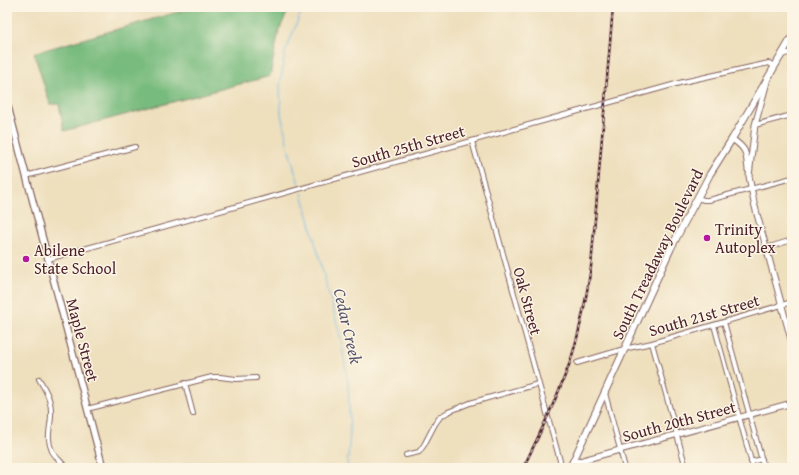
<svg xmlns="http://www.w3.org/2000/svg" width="799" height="475" viewBox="0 0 799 475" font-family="'Gentium Book Plus',serif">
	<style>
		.forest { fill: #78bb7e; stroke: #616d54 }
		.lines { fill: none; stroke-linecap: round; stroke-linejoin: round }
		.stream { stroke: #6bb7e4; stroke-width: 1 }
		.minor-casing { stroke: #83625e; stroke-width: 6 }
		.tertiary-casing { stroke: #83625e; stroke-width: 7 }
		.secondary-casing { stroke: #83625e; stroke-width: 8 }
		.primary-casing { stroke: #83625e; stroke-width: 8 }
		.minor { stroke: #fff; stroke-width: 4 }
		.tertiary { stroke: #fff; stroke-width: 5 }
		.secondary { stroke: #fff; stroke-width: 5.5 }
		.primary { stroke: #fff; stroke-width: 6 }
		.rail-casing { stroke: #4a1f2b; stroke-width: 2.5 }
		.rail { stroke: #fcf5e5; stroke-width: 1; stroke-dasharray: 3; stroke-linecap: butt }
		.poi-dot { fill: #b5179e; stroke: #fcf5e5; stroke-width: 1.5 }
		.labels { text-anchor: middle; stroke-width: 3; stroke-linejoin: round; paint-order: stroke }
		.street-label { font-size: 16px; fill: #4a1f2b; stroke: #fcf5e5 }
		.poi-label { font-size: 16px; fill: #4a1f2b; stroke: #fcf5e5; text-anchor: start }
		.water-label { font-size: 17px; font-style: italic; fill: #56546c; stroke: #fcf5e5 }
	</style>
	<rect width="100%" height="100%" fill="#fcf5e5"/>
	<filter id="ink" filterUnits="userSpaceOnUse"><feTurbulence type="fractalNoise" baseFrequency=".025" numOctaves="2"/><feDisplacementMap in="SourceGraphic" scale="8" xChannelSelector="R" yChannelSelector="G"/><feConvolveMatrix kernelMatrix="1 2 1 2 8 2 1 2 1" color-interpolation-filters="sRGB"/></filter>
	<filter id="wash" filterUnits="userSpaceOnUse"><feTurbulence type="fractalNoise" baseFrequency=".012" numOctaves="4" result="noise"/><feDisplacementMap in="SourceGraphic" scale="16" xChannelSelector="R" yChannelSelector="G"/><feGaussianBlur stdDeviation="0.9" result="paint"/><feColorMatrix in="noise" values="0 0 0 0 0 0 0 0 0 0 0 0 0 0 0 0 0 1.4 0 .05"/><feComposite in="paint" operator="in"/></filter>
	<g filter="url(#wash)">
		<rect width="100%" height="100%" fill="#eedfbd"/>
		<path class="forest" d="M195 7H290L279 30 270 76 64 131 59 104H50L34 53Z"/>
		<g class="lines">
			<g class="stream">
				<path d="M299 184 289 151 281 114 280 86 285 53 303 7"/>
				<path d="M302 193 341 339 348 383 350 434 347 468"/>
			</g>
		</g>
	</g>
	<g filter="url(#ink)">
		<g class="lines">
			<defs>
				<g id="minor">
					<path d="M782 55 792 52"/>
					<path d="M755 125 792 115"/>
					<path d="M472 141 562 468"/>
					<path d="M26 176 135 147"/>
					<path d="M697 198 704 200H709L792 178"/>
					<path d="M766 248 792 240"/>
					<path d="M48 259 683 82 769 63 775 67"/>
					<path d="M724 322 764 468"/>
					<path d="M714 325 753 468"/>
					<path d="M652 343 686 468"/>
					<path d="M577 363 624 349 652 343 792 302"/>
					<path d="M39 379C45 389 51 399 51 411 52 425 45 436 52 451 55 457 62 462 66 468"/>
					<path d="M185 383 193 414"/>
					<path d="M605 393 625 468"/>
					<path d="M87 409 212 377H220L236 379 256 378"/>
					<path d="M406 455 419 452 424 445 435 424 440 417 448 412 470 403 538 384"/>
					<path d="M751 462 762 459"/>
				</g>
				<g id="tertiary">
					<path d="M767 82 755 125 749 176 754 203 792 343"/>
					<path d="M732 139C747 149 746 153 748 170"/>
					<path d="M572 463 792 403"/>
				</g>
				<path id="secondary" d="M7 103 103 468"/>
				<path id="primary" d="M570 468 671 248 710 174 732 139 792 37"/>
			</defs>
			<use href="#minor" class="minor-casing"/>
			<use href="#tertiary" class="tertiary-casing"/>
			<use href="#secondary" class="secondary-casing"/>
			<use href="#primary" class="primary-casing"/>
			<use href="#minor" class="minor"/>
			<use href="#tertiary" class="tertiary"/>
			<use href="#secondary" class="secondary"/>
			<use href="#primary" class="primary"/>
			<defs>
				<path id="rail" d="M523 468C540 434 556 400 569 365 580 333 586 300 591 267L613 7"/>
			</defs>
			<use href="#rail" class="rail-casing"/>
			<use href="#rail" class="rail"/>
		</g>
	</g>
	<g class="poi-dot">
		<circle cx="707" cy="238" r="4"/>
		<circle cx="26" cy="259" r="4"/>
	</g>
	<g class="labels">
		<g class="street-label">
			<text transform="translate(408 146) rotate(-16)" y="6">South 25th Street</text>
			<text transform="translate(657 254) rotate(-64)" y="6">South Treadaway Boulevard</text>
			<text transform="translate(528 301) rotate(75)" y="6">Oak Street</text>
			<text transform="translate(704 315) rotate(-16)" y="6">South 21st Street</text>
			<text transform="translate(83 340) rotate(75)" y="6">Maple Street</text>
			<text transform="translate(679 421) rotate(-15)" y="6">South 20th Street</text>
		</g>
		<g class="poi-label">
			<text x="715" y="235">Trinity<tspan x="715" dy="18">Autoplex</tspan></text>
			<text x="34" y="256">Abilene<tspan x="34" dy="18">State School</tspan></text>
		</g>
		<g class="water-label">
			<text transform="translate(348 326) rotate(77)" y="6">Cedar Creek</text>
		</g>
	</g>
	<rect width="799" height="475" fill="none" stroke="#fcf5e5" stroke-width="24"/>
</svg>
